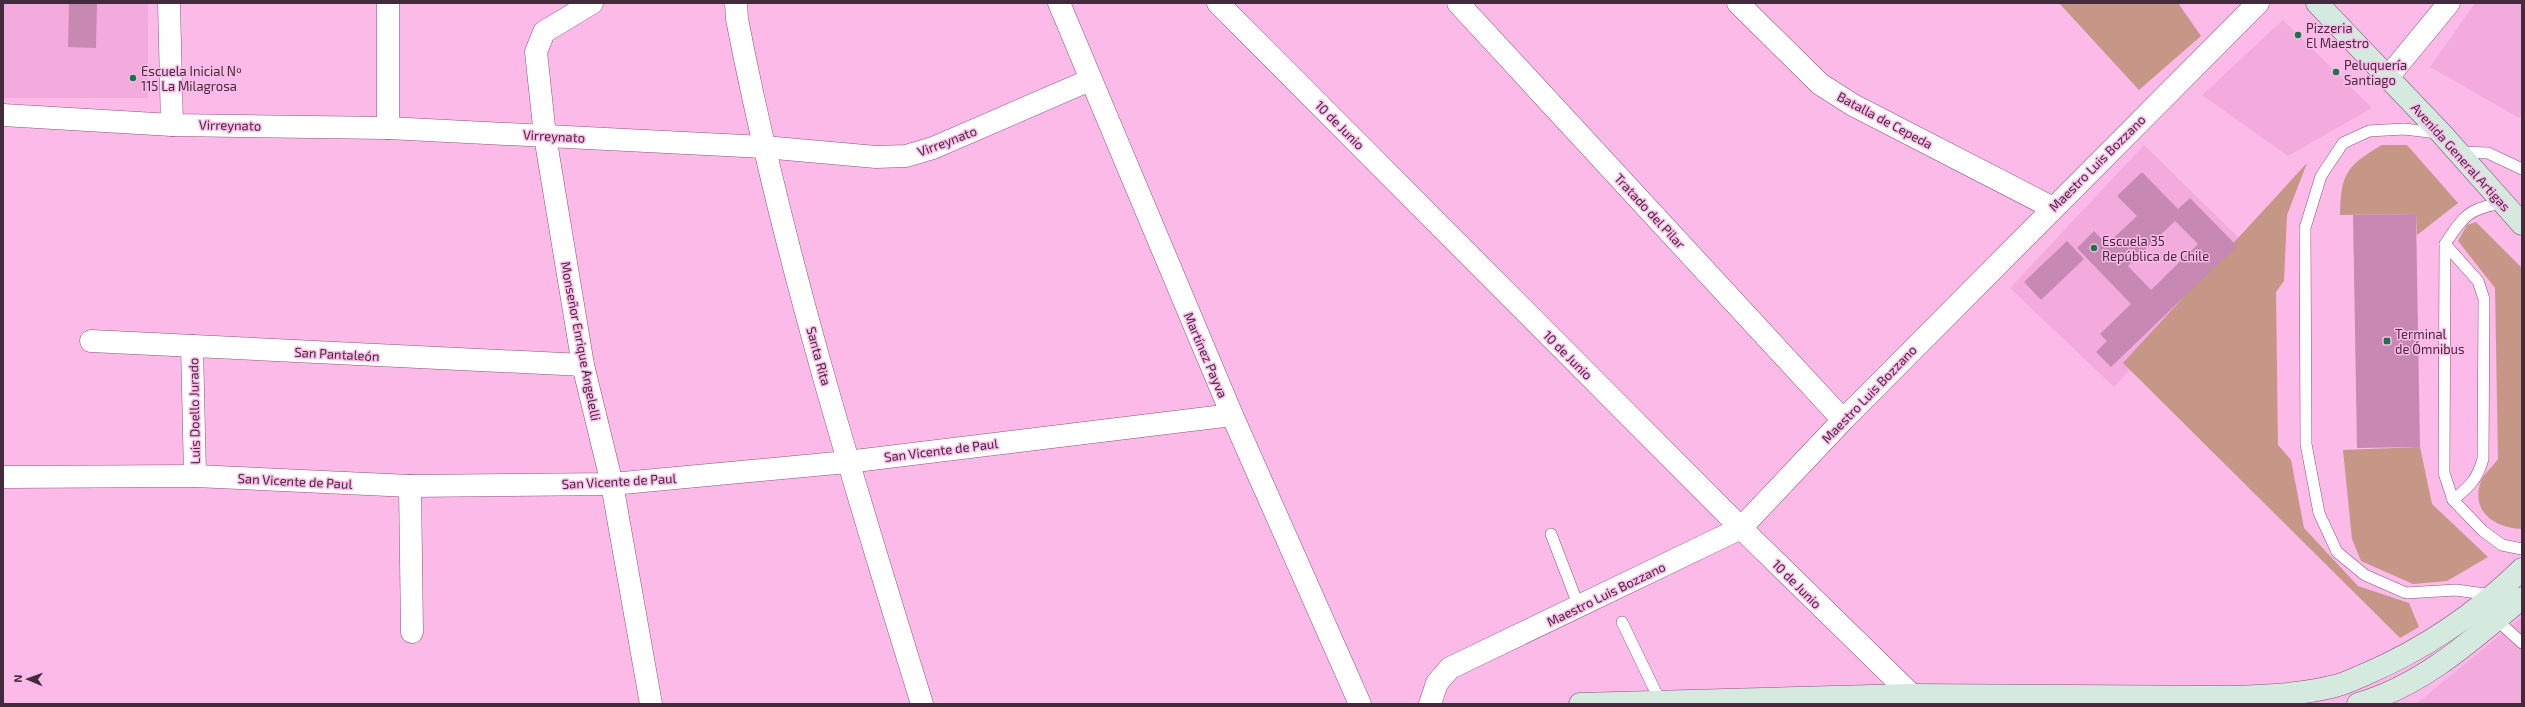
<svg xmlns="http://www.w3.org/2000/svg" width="2525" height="707" viewBox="0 0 2525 707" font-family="'Exo 2',sans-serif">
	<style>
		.built { fill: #f3abdd }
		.green { fill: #c69686 }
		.building { fill: #c788b4; fill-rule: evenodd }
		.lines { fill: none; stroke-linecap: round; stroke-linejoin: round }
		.service-casing { stroke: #8d527c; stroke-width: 12 }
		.minor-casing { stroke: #8d527c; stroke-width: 23 }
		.secondary-casing { stroke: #8d527c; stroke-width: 23 }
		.service { stroke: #fff; stroke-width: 11 }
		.minor { stroke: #fff; stroke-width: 22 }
		.secondary { stroke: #d4eade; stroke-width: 22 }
		.poi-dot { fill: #17754b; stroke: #fcbae8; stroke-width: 1.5 }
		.labels { text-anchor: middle; stroke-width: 3; stroke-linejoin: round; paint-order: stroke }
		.poi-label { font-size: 13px; fill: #442a3d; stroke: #fcbae8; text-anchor: start }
		.street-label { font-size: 13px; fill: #442a3d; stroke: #fcbae8 }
	</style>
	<rect width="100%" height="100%" fill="#fcbae8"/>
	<g class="built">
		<rect x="3" y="3" width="145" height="95"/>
		<path d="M2475 3H2522V113L2519 118 2430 67Z"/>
		<path d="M2283 20 2372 108 2288 156 2202 95Z"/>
		<path d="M2144 145 2246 245 2114 387 2010 288Z"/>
		<path d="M2522 617V704H2416Z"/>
	</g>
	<g class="green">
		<path d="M2059 3H2178L2201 36 2139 90Z"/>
		<path d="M2382 145H2407L2458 203 2417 235 2416 214 2340 215C2341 174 2346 166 2382 145Z"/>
		<path d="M2307 163 2287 215 2284 281 2276 292 2278 445 2291 460 2304 528 2358 586 2409 603 2419 627 2400 638 2123 363Z"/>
		<path d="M2476 222 2522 268V529C2495 528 2470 512 2481 481 2484 474 2493 466 2498 459L2495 288 2458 241 2467 225Z"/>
		<path d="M2420 447 2432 504 2488 557 2447 581 2413 584 2361 561 2352 539 2343 450Z"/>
	</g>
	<g class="building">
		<path d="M69 3H97L96 48 68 47Z"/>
		<path d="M2142 172 2178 209 2190 198 2237 246 2111 367 2096 352 2107 341 2100 334 2131 304 2077 248 2094 231 2107 244 2137 216 2117 196ZM2175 221 2198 244 2151 290 2128 266Z"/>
		<path d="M2416 214 2420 447 2357 448 2353 215Z"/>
		<path d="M2067 241 2084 259 2041 300 2024 282Z"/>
	</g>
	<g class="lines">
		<defs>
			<g id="service">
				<path d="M2438 133 2404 129 2369 131 2343 143 2321 176 2305 228 2306 444 2319 513 2337 552 2365 575 2406 593 2456 590 2492 595"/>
				<path d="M2459 152 2488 153 2522 169"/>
				<path d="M2502 203C2467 209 2464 216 2445 244L2444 473 2453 500 2483 531 2502 545 2522 549"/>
				<path d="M2445 244 2478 281 2484 299 2483 459C2477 480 2470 486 2453 500"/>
				<path d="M1551 534 1579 607"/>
				<path d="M2497 620 2522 643"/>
				<path d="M1622 622 1661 703"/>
			</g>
			<g id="minor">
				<path d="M169 3 172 125"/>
				<path d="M388 3V128"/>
				<path d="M592 3 544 32 536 52 545 136 583 365 612 484 651 704"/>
				<path d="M736 3 737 19C782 251 852 478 922 704"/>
				<path d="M1059 3 1232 415 1360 704"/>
				<path d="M1218 3 1741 528 1921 704"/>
				<path d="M1458 3 1843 420"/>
				<path d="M1738 3 1820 84 1853 105 2053 208"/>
				<path d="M2388 77 2449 3"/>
				<path d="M3 115 172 125 388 128 764 147 876 157 906 156 933 148 1090 80"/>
				<path d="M91 341 583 365"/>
				<path d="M192 346 195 476"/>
				<path d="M3 477 195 476 410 486 612 484 847 462 1232 415"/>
				<path d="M410 486 412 632"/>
				<path d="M1430 704 1437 683 1450 668 1741 528 1843 420 2258 3"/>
			</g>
			<g id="secondary">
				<path d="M2317 3 2441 133 2522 224"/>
				<path d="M1580 704 1910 695 2229 697C2264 696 2300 695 2335 686 2345 684 2356 678 2366 674 2424 649 2477 613 2522 569"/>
				<path d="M2358 704C2423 685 2471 641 2522 598"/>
			</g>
		</defs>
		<use href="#service" class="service-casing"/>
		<use href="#minor" class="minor-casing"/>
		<use href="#secondary" class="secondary-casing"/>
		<use href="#service" class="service"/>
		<use href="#minor" class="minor"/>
		<use href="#secondary" class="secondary"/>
	</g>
	<g class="poi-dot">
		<circle cx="2298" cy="35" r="4"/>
		<circle cx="2336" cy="72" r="4"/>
		<circle cx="133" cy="78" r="4"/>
		<circle cx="2094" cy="248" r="4"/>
		<rect x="2383" y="337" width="8" height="8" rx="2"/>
	</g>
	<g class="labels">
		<g class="poi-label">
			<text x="2306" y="33">Pizzeria<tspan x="2306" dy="15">El Maestro</tspan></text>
			<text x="2344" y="70">Peluquería<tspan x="2344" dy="15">Santiago</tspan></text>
			<text x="141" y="76">Escuela Inicial Nº<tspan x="141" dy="15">115 La Milagrosa</tspan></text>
			<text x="2102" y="246">Escuela 35<tspan x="2102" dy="15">República de Chile</tspan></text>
			<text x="2395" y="339">Terminal<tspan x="2395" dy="15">de Ómnibus</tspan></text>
		</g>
		<g class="street-label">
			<text transform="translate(1885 120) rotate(28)" y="5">Batalla de Cepeda</text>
			<text transform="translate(230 125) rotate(1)" y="5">Virreynato</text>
			<text transform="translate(1340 125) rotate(45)" y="5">10 de Junio</text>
			<text transform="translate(554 136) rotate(3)" y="5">Virreynato</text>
			<text transform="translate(947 141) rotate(-21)" y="5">Virreynato</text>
			<text transform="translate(2461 157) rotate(48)" y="5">Avenida General Artigas</text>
			<text transform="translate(2097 163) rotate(-45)" y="5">Maestro Luis Bozzano</text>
			<text transform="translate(1650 211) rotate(47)" y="5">Tratado del Pilar</text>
			<text transform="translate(581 341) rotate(79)" y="5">Monseñor Enrique Angelelli</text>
			<text transform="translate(337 354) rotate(3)" y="5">San Pantaleón</text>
			<text transform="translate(1206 355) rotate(67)" y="5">Martínez Payva</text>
			<text transform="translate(1568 355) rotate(45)" y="5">10 de Junio</text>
			<text transform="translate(819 356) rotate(75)" y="5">Santa Rita</text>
			<text transform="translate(1869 394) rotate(-46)" y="5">Maestro Luis Bozzano</text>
			<text transform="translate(194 411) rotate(-91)" y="5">Luis Doello Jurado</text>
			<text transform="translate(941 450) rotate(-7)" y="5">San Vicente de Paul</text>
			<text transform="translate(295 481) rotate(3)" y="5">San Vicente de Paul</text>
			<text transform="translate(619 481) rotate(-3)" y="5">San Vicente de Paul</text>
			<text transform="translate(1797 584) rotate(45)" y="5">10 de Junio</text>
			<text transform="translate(1606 594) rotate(-26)" y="5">Maestro Luis Bozzano</text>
		</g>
	</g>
	<rect width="2525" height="707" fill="none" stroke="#442a3d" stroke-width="8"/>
	<g transform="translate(28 679) rotate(272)" stroke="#fcbae8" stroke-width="3" paint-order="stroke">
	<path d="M0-3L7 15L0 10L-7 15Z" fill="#442a3d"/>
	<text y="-6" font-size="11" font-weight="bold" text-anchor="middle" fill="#442a3d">N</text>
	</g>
</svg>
